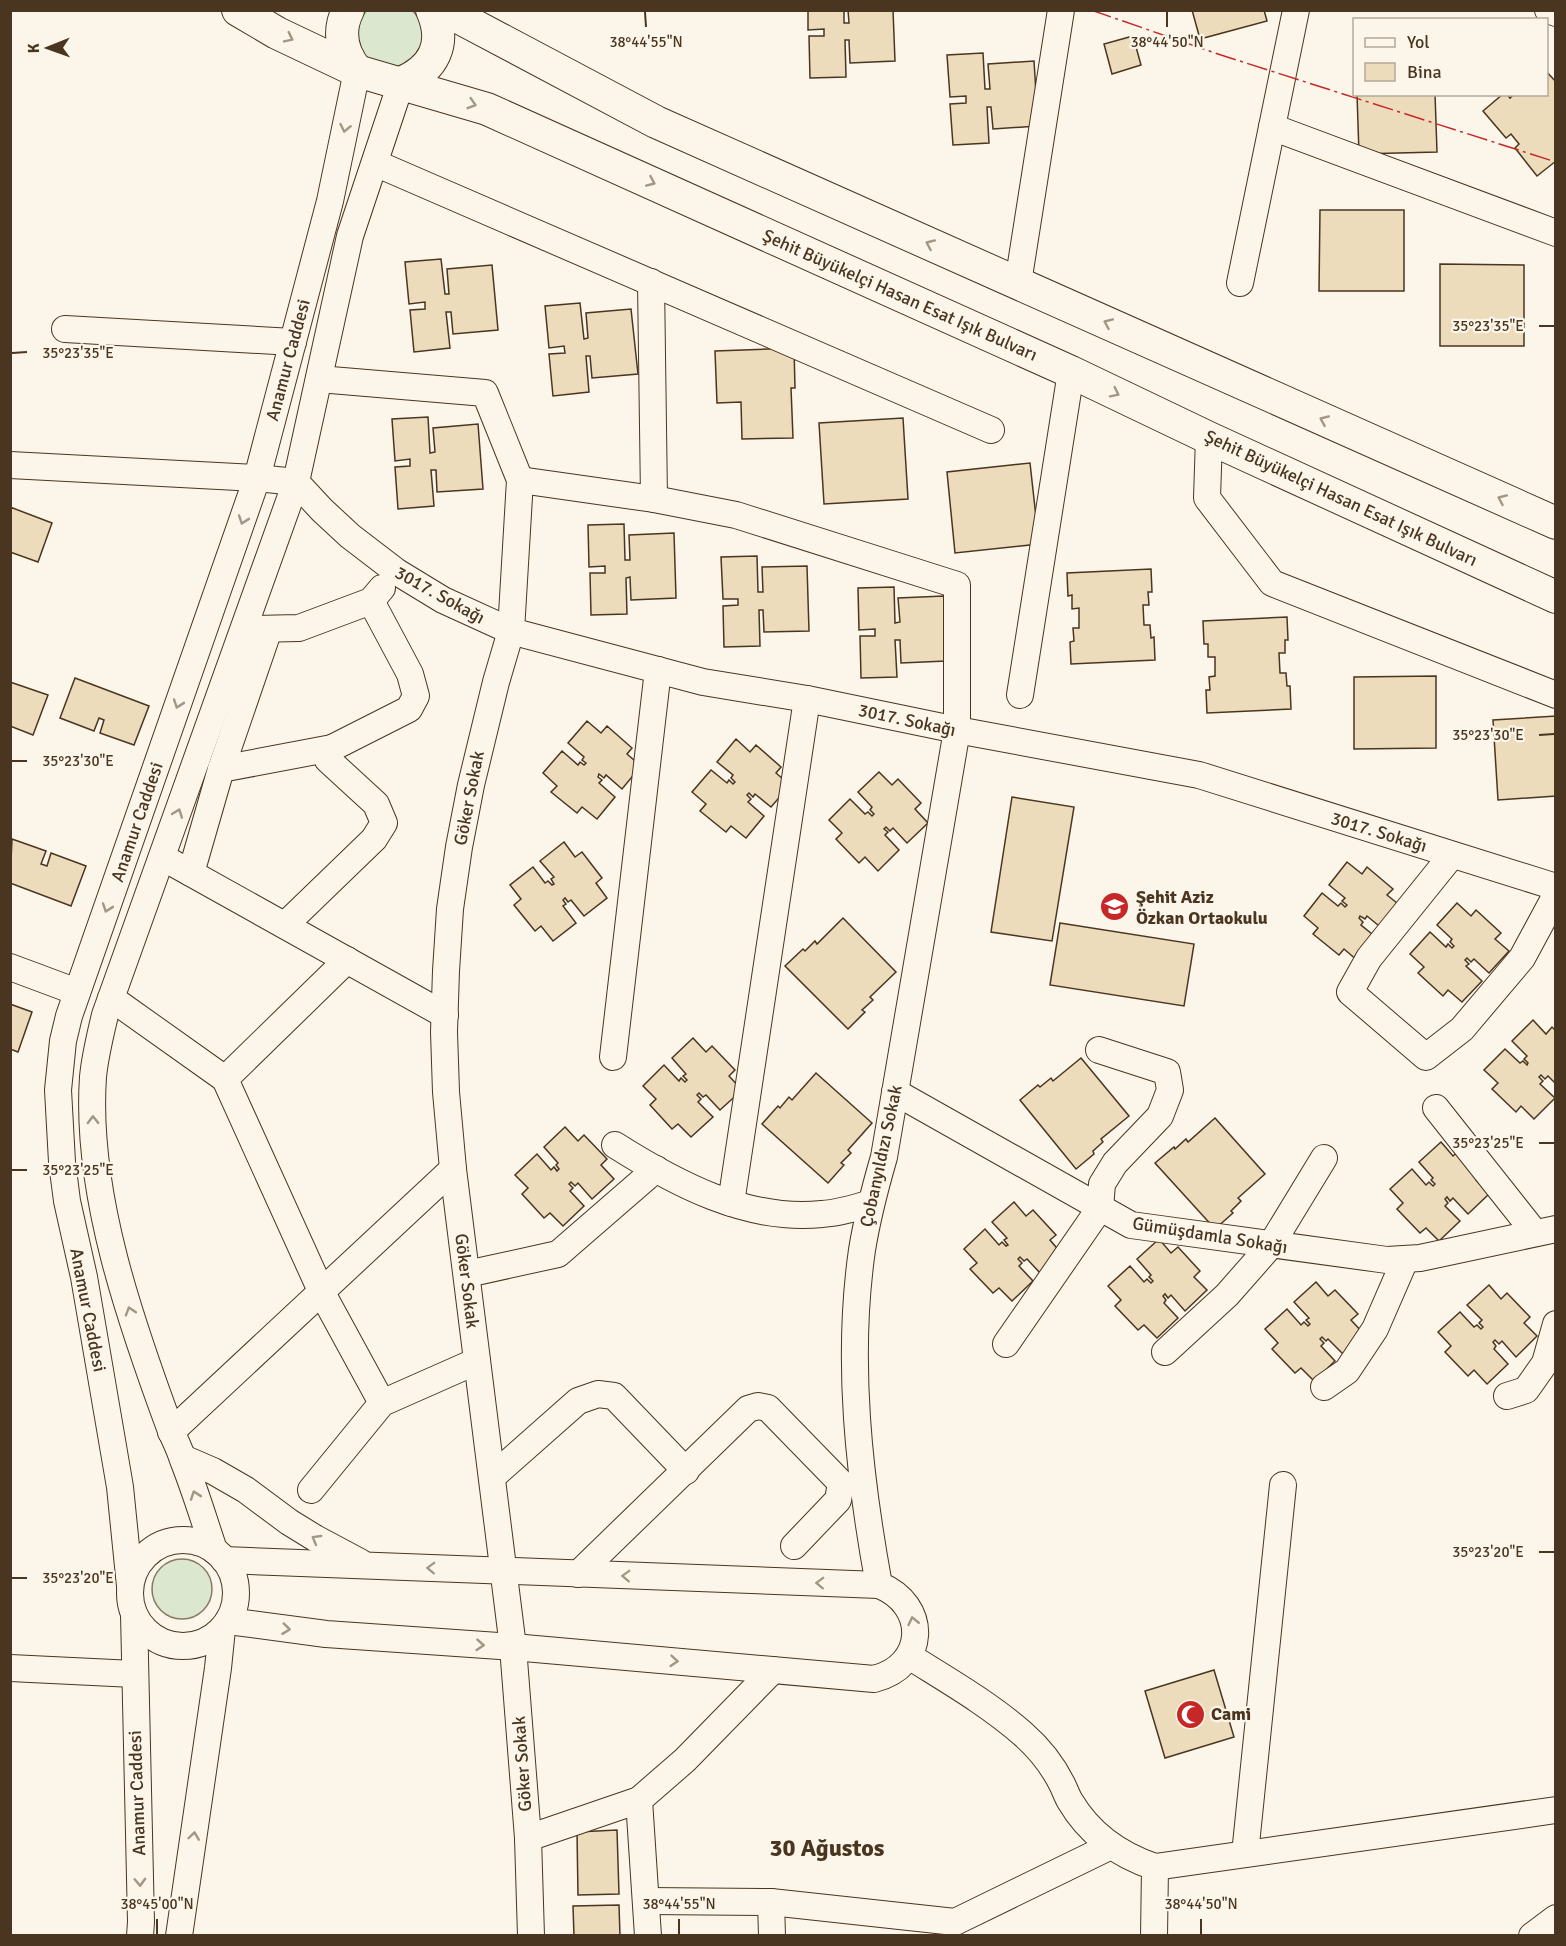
<svg xmlns="http://www.w3.org/2000/svg" width="1566" height="1946" viewBox="0 0 1566 1946" font-family="Signika,sans-serif">
	<style>
		.green { fill: #dce7d0; stroke: #887966; stroke-width: 1.5 }
		.building { fill: #ecdcbc; stroke: #4a3520; stroke-width: 1.5 }
		.lines { fill: none; stroke-linecap: round; stroke-linejoin: round }
		.minor-casing { stroke: #4a3520; stroke-width: 28 }
		.major-casing { stroke: #4a3520; stroke-width: 34 }
		.minor { stroke: #fbf6e9; stroke-width: 26 }
		.major { stroke: #fbf6e9; stroke-width: 32 }
		.power { stroke: #c62828; stroke-width: 1.5; stroke-dasharray: 21 4.5 3 4.5; stroke-linecap: butt }
		.oneway { stroke: #a29684 }
		.ticks { fill: none; stroke: #4a3520; stroke-width: 2 }
		.labels { text-anchor: middle; stroke-width: 4.5; stroke-linejoin: round; paint-order: stroke }
		.street-label { font-size: 18px; fill: #4a3520; stroke: #fbf6e9 }
		.poi-label { font-size: 18px; font-weight: bold; fill: #4a3520; stroke: #fbf6e9; text-anchor: start }
		.district-label { font-size: 24px; font-weight: bold; fill: #4a3520; stroke: #fbf6e9 }
		.ticks-label { font-size: 15px; text-anchor: middle; fill: #4a3520; stroke: #fbf6e9; stroke-width: 4.5; stroke-linejoin: round; paint-order: stroke }
	</style>
	<rect width="100%" height="100%" fill="#fbf6e9"/>
	<g class="green">
		<path d="M367 10 413 11C433 34 423 53 400 68L367 60C356 43 351 28 367 10Z"/>
		<circle cx="182" cy="1589" r="30"/>
	</g>
	<g class="building">
		<path d="M808 10H844V23H849L848 10H893L895 61 850 63 849 40H845L846 77 810 78 809 36H824V29L808 30Z"/>
		<path d="M1192 10H1264L1267 21 1200 39Z"/>
		<path d="M1133 36 1141 65 1112 74 1104 44Z"/>
		<path d="M983 53 985 89H990L988 64 1034 61 1038 126 993 129 991 107H987L989 143 953 145 950 104 966 103V96L950 97 947 55Z"/>
		<path d="M1546 71 1556 82V161L1537 176 1515 148 1519 144 1511 134 1506 138 1483 111 1503 94H1507L1510 98 1514 94H1546Z"/>
		<path d="M1357 94H1435L1437 152 1359 154Z"/>
		<path d="M1320 210H1404V291H1319Z"/>
		<path d="M441 259 445 294H449L447 269 492 265 498 330 453 334 451 312H446L450 348 414 352 410 310 425 309V302L409 304 405 262Z"/>
		<path d="M1440 264 1524 265V346H1440Z"/>
		<path d="M580 303 584 339 588 338 586 313 631 309 638 374 592 378 590 356H586L589 392 553 396 549 354 565 353 564 346 549 348 545 306Z"/>
		<path d="M794 348 795 388H791L793 438 742 439 741 402 717 403 715 351Z"/>
		<path d="M428 417 430 453 435 452 433 428 478 424 483 489 437 492 436 470H431L434 506 398 509 395 467 410 466V459L395 461 392 419Z"/>
		<path d="M903 418 908 499 824 504 819 423Z"/>
		<path d="M1030 463 1039 544 955 553 947 472Z"/>
		<path d="M10 507 52 523 38 562 10 552Z"/>
		<path d="M624 524 625 560H630L629 535 674 533 676 598 631 600 630 577 626 578 627 614 591 615 590 573H605V566L589 567 588 525Z"/>
		<path d="M757 556 758 592H763L762 567 807 566 809 631 764 632 763 610H759L760 646 724 647 723 606 738 605V599H723L721 557Z"/>
		<path d="M1151 569 1152 592H1148L1149 605H1143L1144 625H1150L1151 638 1154 637 1155 660 1071 664 1070 642 1074 641 1073 628H1079V608L1072 609V595L1068 596 1067 573Z"/>
		<path d="M894 587 895 623 900 622 898 598 944 596 946 661 901 663 900 640H895L897 677 861 678 860 636H875V629L859 630 858 588Z"/>
		<path d="M1287 617 1288 640H1285V653H1279L1280 673H1286L1287 686H1290L1291 709 1207 713 1206 690H1210L1209 677 1215 676V657H1208V644H1204L1203 621Z"/>
		<path d="M1436 676V748L1354 749V677Z"/>
		<path d="M75 678 149 706 134 745 100 733 104 720 99 718 94 731 60 718Z"/>
		<path d="M10 682 48 695 33 735 10 726Z"/>
		<path d="M1556 716V796L1498 800 1493 720Z"/>
		<path d="M587 721 601 733 607 726 632 748 627 754 641 766 622 789 606 775 604 778 599 774 598 777 602 780 599 783 615 797 597 819 582 807 577 813 551 792 557 786 543 773 562 751 578 765 580 762 584 765 586 763 582 760 584 757 568 743Z"/>
		<path d="M736 739 750 752 756 745 781 767 776 773 790 785 771 807 755 794 753 797 749 793 747 795 751 799 748 802 764 816 746 838 731 826 726 832 700 811 706 804 692 792 711 770 727 783 729 780 733 784 735 782 731 778 733 775 717 762Z"/>
		<path d="M879 772 892 785 898 779 921 803 915 809 928 823 907 843 893 828 890 831 886 827 884 829 888 832 885 835 899 850 878 871 865 857 859 863 836 839 842 833 829 820 850 799 865 814 868 812 872 816 874 814 870 810 872 807 858 792Z"/>
		<path d="M1012 797 1074 807 1052 941 991 932Z"/>
		<path d="M12 839 46 851 41 864 47 866 51 853 86 866 71 906 10 883Z"/>
		<path d="M564 842 575 857 582 852 602 878 596 883 607 898 584 916 571 900 568 902 565 898 563 900 566 904 563 906 576 923 553 941 541 926 535 931 514 905 521 899 510 885 533 867 545 883 548 881 552 885 554 884 551 879 554 877 540 861Z"/>
		<path d="M1347 862 1362 874 1367 867 1393 889 1387 895 1402 907 1384 930 1367 916 1365 919 1360 916 1359 918 1363 922 1361 925 1377 938 1358 961 1344 949 1339 955 1313 934 1318 928 1304 916 1322 893 1338 906 1341 903 1345 907 1347 905 1342 901 1345 898 1329 885Z"/>
		<path d="M1457 903 1471 916 1476 910 1501 933 1495 939 1509 951 1489 973 1474 959 1471 962 1467 958 1465 960 1469 964 1466 966 1482 981 1462 1002 1448 990 1443 996 1418 973 1424 967 1410 954 1430 932 1446 947 1448 944 1452 948 1454 946 1450 942 1452 939 1437 925Z"/>
		<path d="M843 918 896 972 870 997 873 1000 862 1010 865 1012 848 1029 785 966 803 949 805 951 815 941 817 944Z"/>
		<path d="M1060 923 1194 944 1184 1006 1050 985Z"/>
		<path d="M10 1004 32 1012 18 1052 10 1049Z"/>
		<path d="M1533 1020 1546 1034 1552 1027 1556 1031V1084L1548 1076 1545 1079 1541 1075 1539 1077 1543 1081 1540 1084 1555 1098 1534 1119 1521 1106 1516 1112 1492 1089 1498 1083 1484 1070 1505 1049 1520 1063 1523 1061 1527 1065 1528 1063 1524 1059 1527 1056 1512 1041Z"/>
		<path d="M693 1038 706 1052 712 1046 735 1070 729 1076 742 1090 720 1110 706 1095 703 1097 699 1093 697 1095 701 1099 698 1102 713 1117 691 1137 678 1124 672 1129 650 1105 656 1099 643 1086 664 1065 679 1081 681 1078 685 1082 687 1080 683 1076 686 1074 672 1058Z"/>
		<path d="M1081 1058 1129 1116 1101 1139 1103 1142 1093 1151 1094 1154 1076 1169 1020 1100 1038 1085 1040 1087 1051 1078 1053 1081Z"/>
		<path d="M816 1073 872 1123 848 1150 851 1153 841 1163 844 1165 828 1183 762 1124 778 1106 780 1108 789 1097 792 1100Z"/>
		<path d="M1215 1118 1265 1174 1238 1198 1241 1201 1231 1211 1233 1213 1215 1229 1155 1163 1174 1147 1175 1149 1186 1139 1188 1142Z"/>
		<path d="M565 1127 578 1141 584 1135 607 1159 601 1165 614 1179 592 1199 578 1183 575 1186 571 1182 569 1184 573 1188 570 1191 584 1206 563 1226 550 1213 544 1218 522 1194 528 1188 515 1175 537 1154 551 1170 554 1167 557 1171 559 1169 556 1165 558 1163 544 1147Z"/>
		<path d="M1441 1142 1453 1156 1460 1150 1482 1174 1476 1180 1489 1194 1468 1214 1453 1198 1450 1201 1447 1197 1445 1199 1448 1203 1445 1206 1460 1221 1439 1241 1426 1228 1420 1233 1397 1209 1403 1203 1390 1189 1412 1169 1426 1185 1429 1182 1433 1186 1435 1184 1431 1180 1433 1178 1419 1162Z"/>
		<path d="M1014 1202 1026 1216 1033 1210 1056 1235 1050 1240 1062 1254 1041 1274 1027 1259 1024 1261 1020 1257 1018 1259 1022 1263 1019 1266 1033 1281 1012 1301 999 1288 993 1293 970 1269 977 1263 964 1249 985 1229 999 1245 1002 1242 1006 1246 1008 1245 1004 1240 1007 1238 992 1222Z"/>
		<path d="M1159 1239 1171 1253 1178 1247 1200 1271 1194 1277 1207 1290 1185 1311 1171 1295 1168 1298 1165 1294 1163 1296 1166 1300 1164 1303 1178 1318 1157 1338 1144 1325 1138 1330 1115 1306 1121 1300 1108 1286 1130 1266 1144 1282 1147 1279 1151 1283 1153 1281 1149 1277 1151 1275 1137 1259Z"/>
		<path d="M1316 1282 1328 1296 1335 1290 1358 1314 1351 1320 1364 1334 1343 1354 1328 1339 1326 1341 1322 1337 1320 1339 1324 1343 1321 1346 1335 1361 1314 1381 1301 1368 1295 1373 1272 1349 1278 1343 1265 1329 1287 1309 1301 1325 1304 1322 1308 1326 1310 1324 1306 1320 1309 1318 1294 1302Z"/>
		<path d="M1489 1285 1501 1299 1507 1293 1530 1317 1524 1323 1537 1336 1516 1357 1502 1341 1499 1344 1495 1340 1493 1342 1496 1346 1494 1349 1508 1364 1487 1384 1474 1370 1468 1376 1445 1352 1451 1346 1438 1332 1460 1312 1474 1327 1477 1325 1481 1329 1483 1327 1479 1323 1482 1320 1467 1305Z"/>
		<path d="M1214 1670 1234 1737 1165 1758 1145 1691Z"/>
		<path d="M617 1830 619 1894 578 1895 577 1832Z"/>
		<path d="M619 1905 620 1936H574L573 1906Z"/>
	</g>
	<g class="lines">
		<defs>
			<g id="minor">
				<path d="M1548 10 1556 13"/>
				<path d="M1272 127 1556 233"/>
				<path d="M375 163 991 430"/>
				<path d="M651 282 654 499"/>
				<path d="M1018 283 1061 10"/>
				<path d="M1240 283 1296 10"/>
				<path d="M65 329 293 342"/>
				<path d="M319 379 485 393 520 480 511 631 496 682 471 785 459 847 450 909 446 971 444 1032 446 1092 453 1169 513 1647 528 1838 531 1936"/>
				<path d="M1209 438 1207 498 1272 583 1556 695"/>
				<path d="M10 465 257 478 296 482 322 510 350 536 397 572 443 600 511 631 703 682 807 699 957 730 1199 775 1556 887"/>
				<path d="M520 480 654 499 736 515 957 585V730L884 1157C875 1188 867 1219 862 1250 846 1361 859 1476 879 1585"/>
				<path d="M253 629 299 628 371 601 382 588"/>
				<path d="M1020 695 1071 372"/>
				<path d="M221 769 332 748"/>
				<path d="M1452 855 1369 958 1350 992 1426 1057 1462 1029 1522 958 1556 895"/>
				<path d="M162 857 445 1015"/>
				<path d="M191 873 221 769 269 629"/>
				<path d="M285 925 374 839 384 823 376 804 328 760 332 748 409 709 416 696 410 674 371 601"/>
				<path d="M347 960 225 1079 322 1293 382 1403"/>
				<path d="M10 967 77 992"/>
				<path d="M111 998 225 1079"/>
				<path d="M613 1057 658 670"/>
				<path d="M895 1092 1131 1225 1387 1260 1420 1258 1556 1229"/>
				<path d="M1436 1108 1535 1233"/>
				<path d="M615 1145C675 1183 747 1222 822 1214 839 1213 855 1208 871 1203"/>
				<path d="M731 1203 807 699"/>
				<path d="M467 1274 558 1254 656 1169"/>
				<path d="M1006 1344 1100 1208 1102 1184 1115 1163 1160 1116 1170 1090 1167 1072 1099 1050"/>
				<path d="M1165 1352 1227 1295 1271 1245 1324 1158"/>
				<path d="M1324 1387 1347 1371 1375 1329 1405 1260"/>
				<path d="M1507 1396 1526 1390 1545 1363 1556 1324"/>
				<path d="M171 1432 453 1169"/>
				<path d="M183 1458 213 1471 246 1490 289 1522 315 1538 360 1562"/>
				<path d="M492 1477 578 1401 598 1394 614 1396 686 1471"/>
				<path d="M311 1490 382 1403 477 1361"/>
				<circle cx="183" cy="1593" r="53"/>
				<path d="M214 1550C204 1520 195 1490 183 1460 180 1450 175 1440 171 1431 131 1323 85 1193 93 1077 95 1056 100 1036 105 1015L296 482 350 236 401 83"/>
				<path d="M224 1560 879 1585C929 1605 927 1666 874 1679L513 1647 326 1634 228 1621"/>
				<path d="M578 1574 748 1409 758 1406 768 1408 841 1483 838 1500 794 1546"/>
				<path d="M130 1586 120 1487 84 1277 67 1201 62 1162 58 1090 63 1041 69 1016 257 478 330 201 357 71"/>
				<path d="M134 1614 141 1922 140 1936"/>
				<path d="M909 1656C947 1680 989 1704 1023 1734 1039 1748 1053 1766 1062 1784 1065 1790 1067 1796 1070 1801 1090 1835 1119 1855 1155 1867L1556 1810"/>
				<path d="M10 1668 134 1674"/>
				<path d="M639 1800 648 1936"/>
				<path d="M528 1838 639 1800 685 1760 773 1670"/>
				<path d="M1245 1854 1283 1485"/>
				<path d="M647 1901 771 1902 772 1936"/>
				<path d="M771 1902 955 1922 1111 1846"/>
				<path d="M179 1936 218 1668 222 1629"/>
				<path d="M1154 1936 1155 1867"/>
				<path d="M1532 1936 1556 1918"/>
			</g>
			<g id="major">
				<path d="M238 10 277 33 357 71 487 109 1071 372 1209 438 1556 597"/>
				<path d="M348 10C337 32 342 53 357 71"/>
				<path d="M445 10 656 122 1556 523"/>
				<path d="M401 83C434 69 447 44 432 10"/>
			</g>
		</defs>
		<use href="#minor" class="minor-casing"/>
		<use href="#major" class="major-casing"/>
		<use href="#minor" class="minor"/>
		<use href="#major" class="major"/>
		<path class="power" d="M1091 10 1221 55 1556 162"/>
	</g>
	<defs><path id="oneway-chevron" d="M-2-3.5L2.5 0L-2 3.5" fill="none" stroke-width="1.6" stroke-linecap="round" stroke-linejoin="round" transform="scale(1.5)"/></defs>
	<g class="oneway">
		<use href="#oneway-chevron" transform="translate(289 38) rotate(26)"/>
		<use href="#oneway-chevron" transform="translate(472 104) rotate(17)"/>
		<use href="#oneway-chevron" transform="translate(345 128) rotate(102)"/>
		<use href="#oneway-chevron" transform="translate(651 182) rotate(24)"/>
		<use href="#oneway-chevron" transform="translate(930 244) rotate(-156)"/>
		<use href="#oneway-chevron" transform="translate(1108 323) rotate(-156)"/>
		<use href="#oneway-chevron" transform="translate(1115 393) rotate(26)"/>
		<use href="#oneway-chevron" transform="translate(1324 420) rotate(-156)"/>
		<use href="#oneway-chevron" transform="translate(1502 499) rotate(-156)"/>
		<use href="#oneway-chevron" transform="translate(243 520) rotate(109)"/>
		<use href="#oneway-chevron" transform="translate(178 704) rotate(109)"/>
		<use href="#oneway-chevron" transform="translate(178 813) rotate(-70)"/>
		<use href="#oneway-chevron" transform="translate(107 908) rotate(109)"/>
		<use href="#oneway-chevron" transform="translate(93 1120) rotate(-91)"/>
		<use href="#oneway-chevron" transform="translate(130 1311) rotate(-107)"/>
		<use href="#oneway-chevron" transform="translate(195 1495) rotate(-109)"/>
		<use href="#oneway-chevron" transform="translate(316 1539) rotate(-150)"/>
		<use href="#oneway-chevron" transform="translate(431 1568) rotate(-178)"/>
		<use href="#oneway-chevron" transform="translate(626 1576) rotate(-178)"/>
		<use href="#oneway-chevron" transform="translate(820 1583) rotate(-178)"/>
		<use href="#oneway-chevron" transform="translate(913 1621) rotate(-103)"/>
		<use href="#oneway-chevron" transform="translate(286 1629) rotate(7)"/>
		<use href="#oneway-chevron" transform="translate(480 1645) rotate(4)"/>
		<use href="#oneway-chevron" transform="translate(674 1661) rotate(5)"/>
		<use href="#oneway-chevron" transform="translate(194 1836) rotate(-82)"/>
		<use href="#oneway-chevron" transform="translate(140 1882) rotate(88)"/>
	</g>
	<path class="ticks" d="M645 12 646 27M1167 12V27M1539 326H1554M12 353 27 352M1539 735 1554 734M12 761H27M1539 1143H1554M12 1170H27M1539 1552H1554M12 1578H27M157 1919V1934M679 1919V1934M1201 1919V1934"/>
	<defs>
		<symbol id="school-disc" viewBox="-11 -11 22 22"><circle r="9.5" fill="#c62828" stroke="#fbf6e9"/><path d="M0-5L7-2L0 1L-7-2ZM-4 1L0 2.5L4 1V4Q0 6-4 4Z" fill="#fff"/></symbol>
		<symbol id="mosque-disc" viewBox="-11 -11 22 22"><circle r="9.5" fill="#c62828" stroke="#fbf6e9"/><path d="M3.5-4.9A6 6 0 1 0 3.5 4.9A5 5 0 1 1 3.5-4.9Z" fill="#fff"/></symbol>
	</defs>
	<g fill-rule="evenodd">
		<use href="#school-disc" x="1098" y="890" width="33" height="33"/>
		<use href="#mosque-disc" x="1174" y="1698" width="33" height="33"/>
	</g>
	<g class="labels">
		<g class="street-label">
			<text transform="translate(900 295) rotate(24)" y="6">Şehit Büyükelçi Hasan Esat Işık Bulvarı</text>
			<text transform="translate(288 360) rotate(-75)" y="6">Anamur Caddesi</text>
			<text transform="translate(1341 498) rotate(25)" y="6">Şehit Büyükelçi Hasan Esat Işık Bulvarı</text>
			<text transform="translate(440 595) rotate(29)" y="6">3017. Sokağı</text>
			<text transform="translate(907 720) rotate(12)" y="6">3017. Sokağı</text>
			<text transform="translate(469 798) rotate(-79)" y="6">Göker Sokak</text>
			<text transform="translate(137 822) rotate(-71)" y="6">Anamur Caddesi</text>
			<text transform="translate(1379 832) rotate(17)" y="6">3017. Sokağı</text>
			<text transform="translate(881 1156) rotate(-78)" y="6">Çobanyıldızı Sokak</text>
			<text transform="translate(1210 1235) rotate(9)" y="6">Gümüşdamla Sokağı</text>
			<text transform="translate(467 1281) rotate(83)" y="6">Göker Sokak</text>
			<text transform="translate(88 1310) rotate(79)" y="6">Anamur Caddesi</text>
			<text transform="translate(522 1764) rotate(-94)" y="6">Göker Sokak</text>
			<text transform="translate(137 1793) rotate(-92)" y="6">Anamur Caddesi</text>
		</g>
		<g class="poi-label">
			<text x="1136" y="903">Şehit Aziz<tspan x="1136" dy="21">Özkan Ortaokulu</tspan></text>
			<text x="1211" y="1720">Cami</text>
		</g>
		<g class="district-label">
			<text x="827" y="1856">30 Ağustos</text>
		</g>
	</g>
	<g class="ticks-label">
		<text x="646" y="47">38°44'55"N</text>
		<text x="1167" y="47">38°44'50"N</text>
		<text x="1488" y="331">35°23'35"E</text>
		<text x="78" y="358">35°23'35"E</text>
		<text x="1488" y="740">35°23'30"E</text>
		<text x="78" y="766">35°23'30"E</text>
		<text x="1488" y="1148">35°23'25"E</text>
		<text x="78" y="1175">35°23'25"E</text>
		<text x="1488" y="1557">35°23'20"E</text>
		<text x="78" y="1583">35°23'20"E</text>
		<text x="157" y="1909">38°45'00"N</text>
		<text x="679" y="1909">38°44'55"N</text>
		<text x="1201" y="1909">38°44'50"N</text>
	</g>
	<rect width="1566" height="1946" fill="none" stroke="#4a3520" stroke-width="24"/>
	<rect x="1353" y="18" width="195" height="78" fill="#fbf6e9" stroke="#b4a999" stroke-width="1.5"/>
	<rect x="1365" y="38" width="30" height="9" fill="#fbf6e9" stroke="#b4a999" stroke-width="1.5"/>
	<text x="1407" y="48" font-size="18" fill="#4a3520">Yol</text>
	<rect x="1365" y="63" width="30" height="18" fill="#ecdcbc" stroke="#b4a999" stroke-width="1.5"/>
	<text x="1407" y="78" font-size="18" fill="#4a3520">Bina</text>
	<g transform="translate(48 48) rotate(269)" stroke="#fbf6e9" stroke-width="4.5" paint-order="stroke">
	<path d="M0-4.5L10 22L0 15L-10 22Z" fill="#4a3520"/>
	<text y="-9" font-size="16" font-weight="bold" text-anchor="middle" fill="#4a3520">K</text>
	</g>
</svg>
